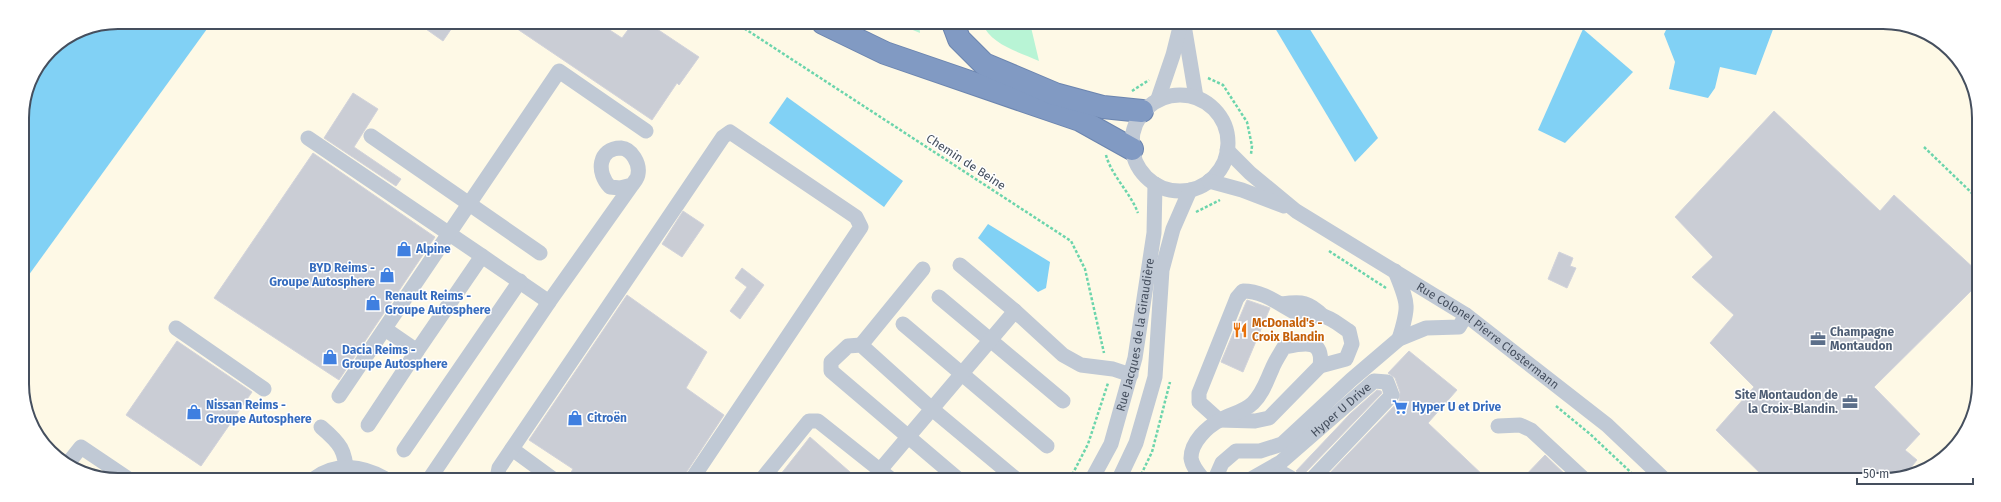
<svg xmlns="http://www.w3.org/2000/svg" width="2001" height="502" viewBox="0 0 2001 502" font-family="'Fira Sans',sans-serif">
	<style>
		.commercial { fill: #fef9e6 }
		.green { fill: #b8f4d5 }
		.water { fill: #81d1f5 }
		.building { fill: #cacdd5; stroke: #d2d3db }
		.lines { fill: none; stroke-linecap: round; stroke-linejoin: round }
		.highway-casing { stroke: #6c85af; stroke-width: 24 }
		.path { stroke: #6cd5ac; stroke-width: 2.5; stroke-dasharray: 3 2; stroke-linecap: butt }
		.minor { stroke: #c0c9d5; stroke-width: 15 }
		.highway { stroke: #819ac3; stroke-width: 22 }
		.labels { text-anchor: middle; stroke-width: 3; stroke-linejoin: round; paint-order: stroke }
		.street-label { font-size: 12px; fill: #454f5e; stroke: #fff }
		.shop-label { font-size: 12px; font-weight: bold; fill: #366cbe; stroke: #fff; text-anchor: start }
		.food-label { font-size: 12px; font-weight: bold; fill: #c56008; stroke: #fff; text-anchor: start }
		.service-label { font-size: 12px; font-weight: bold; fill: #4e5e75; stroke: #fff; text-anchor: start }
		.rim { fill: none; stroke: #454f5e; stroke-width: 2 }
	</style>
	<rect width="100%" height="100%" fill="#f1efee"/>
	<path class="commercial" d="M118 22 1902 24 1951 50 1977 99V403L1966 432 1946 456 1920 473 1889 480 99 478 50 452 24 403 22 112 29 81 50 50 81 29Z"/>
	<g class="green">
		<path d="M896 23H919L920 33Z"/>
		<path d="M982 23H1030L1039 61C1019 52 991 45 982 23Z"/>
	</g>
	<g class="water">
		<path d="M118 22H212L23 283 22 112 29 81 50 50 81 29Z"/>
		<path d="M1272 23H1306L1378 138 1355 162Z"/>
		<path d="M1669 24H1775L1756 75 1720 67 1715 88 1708 98 1669 89 1675 62 1664 34Z"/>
		<path d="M1583 29 1633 72 1565 143 1538 130Z"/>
		<path d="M787 97 903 181 884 207 769 123Z"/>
		<path d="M988 224 1050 262 1046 288 1038 292 978 238Z"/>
	</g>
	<g class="building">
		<path d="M416 22H456L443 41Z"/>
		<path d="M507 22 599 23 622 38 633 23H648L699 57 679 85 677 83 652 120Z"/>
		<path d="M353 93 378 109 354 147 401 179 396 186 324 138Z"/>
		<path d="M1774 111 1880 211 1894 195 1977 271V285L1874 387 1920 434 1905 450 1917 460 1903 477 1889 480H1767L1716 430 1754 387 1710 343 1734 315 1692 277 1713 257 1675 217Z"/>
		<path d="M313 153 435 237 339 380 214 298Z"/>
		<path d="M683 211 704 225 682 257 662 244Z"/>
		<path d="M1559 252 1573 258 1570 266 1576 268 1567 288 1548 279Z"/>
		<path d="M742 268 764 285 740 319 730 311 747 287 735 278Z"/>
		<path d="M627 295 707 352 686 388 724 415 682 479H567L573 469 529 440Z"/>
		<path d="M1247 300 1270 308 1243 372 1221 362Z"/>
		<path d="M177 341 252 392 201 466 126 415Z"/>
		<path d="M1409 351 1457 390 1428 423 1487 479H1324L1399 401 1400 392 1395 378 1388 373Z"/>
		<path d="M1377 390 1381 391 1382 393 1305 473 1302 479 1300 474 1296 471 1350 414Z"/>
		<path d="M810 437 858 479H777Z"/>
		<path d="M1545 455 1571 480 1522 479Z"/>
	</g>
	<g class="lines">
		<defs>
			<g id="highway">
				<path d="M823 23 885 53 1080 120 1132 149"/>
				<path d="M953 23 959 39 984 64 1055 94 1103 107 1142 111"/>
			</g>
		</defs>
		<use href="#highway" class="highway-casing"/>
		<g class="path">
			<path d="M736 23 1071 241 1085 269 1104 353"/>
			<path d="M1208 78 1223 85 1247 122 1252 146 1251 154"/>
			<path d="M1132 91 1149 80"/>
			<path d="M1924 147 1977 198"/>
			<path d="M1106 155C1111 175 1130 192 1138 213"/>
			<path d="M1196 212 1220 200"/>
			<path d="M1329 251 1386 288"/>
			<path d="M1556 406 1590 434 1639 480"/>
			<path d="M1070 479 1088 444 1108 383"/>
			<path d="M1139 479 1152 452 1170 382"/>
		</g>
		<g class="minor">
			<path d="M1184 25 1196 97"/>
			<circle cx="1180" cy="143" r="48"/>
			<path d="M1158 99 1173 55 1181 23"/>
			<path d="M371 136 540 253"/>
			<path d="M308 138 482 256 417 351"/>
			<path id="s1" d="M1227 150 1250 173 1296 211 1466 315 1607 425 1665 480"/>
			<path d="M1209 181 1242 190 1284 206"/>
			<path d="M482 256 549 302"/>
			<path d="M960 265 1015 311"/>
			<path d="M1395 271C1408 304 1410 304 1399 339"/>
			<path d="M1243 291C1265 291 1281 306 1300 315 1308 318 1314 316 1322 316 1331 317 1342 327 1349 331L1352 344 1346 359 1320 366 1269 418 1255 421 1219 420 1199 402V393L1237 298Z"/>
			<path d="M939 297 1063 401"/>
			<path d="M1282 304C1302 301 1309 302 1323 316"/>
			<path d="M903 324 1047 446"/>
			<path d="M176 328 264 389"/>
			<path d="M861 345 923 269"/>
			<path d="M339 396 559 71 646 131"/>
			<path d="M368 425 417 351 385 329"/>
			<path d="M1498 426 1520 425 1531 430 1585 480"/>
			<path d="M321 427C341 444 345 450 347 475"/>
			<path d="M512 449 553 479"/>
			<path d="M404 450 520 281"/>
			<path d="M69 462 81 447 127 478"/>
			<path d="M880 470 1015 311 1063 355 1081 365 1113 369 1131 375"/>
			<path d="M315 478C337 462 362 466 384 478"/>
			<path d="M430 478 549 302 632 185C634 182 638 178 638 174 640 164 632 149 621 148 598 148 596 173 610 187L620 188 632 185"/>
			<path d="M497 478 499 468 723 137 730 132 856 217 861 227 692 479"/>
			<path d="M762 479 809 421H818L891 479"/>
			<path d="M958 479 831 371V362L848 346 861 345 932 409 1016 479"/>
			<path id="s2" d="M1092 479 1111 444 1135 358 1154 233 1155 184"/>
			<path d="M1119 479 1136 443 1155 377 1162 270 1173 229 1190 190"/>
			<path d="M1203 479C1198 473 1192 466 1191 458 1191 442 1207 427 1220 420 1230 414 1244 412 1253 403 1263 393 1266 382 1272 369 1275 361 1280 354 1284 347 1304 343 1324 338 1320 366"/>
			<path d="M1215 479 1222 463 1236 451H1260L1282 444 1351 380 1399 339 1426 328 1459 327 1466 315"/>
			<path id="s3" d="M1251 479 1281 462 1374 381 1387 382 1392 395 1312 479"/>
			<path d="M1271 479 1284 474 1293 479"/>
		</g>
		<use href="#highway" class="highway"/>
	</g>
	<defs>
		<symbol id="shop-bare" viewBox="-9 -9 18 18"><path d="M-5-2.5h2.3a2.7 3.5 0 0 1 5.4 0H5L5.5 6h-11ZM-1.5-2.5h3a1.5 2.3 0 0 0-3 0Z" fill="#3f7fe0" stroke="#fff" stroke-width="2.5" paint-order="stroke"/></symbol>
		<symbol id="restaurant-bare" viewBox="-9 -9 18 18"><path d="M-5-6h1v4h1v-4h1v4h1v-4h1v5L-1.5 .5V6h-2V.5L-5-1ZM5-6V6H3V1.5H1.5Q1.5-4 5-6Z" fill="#e8710a" stroke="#fff" stroke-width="2.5" paint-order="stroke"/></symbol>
		<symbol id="office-bare" viewBox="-9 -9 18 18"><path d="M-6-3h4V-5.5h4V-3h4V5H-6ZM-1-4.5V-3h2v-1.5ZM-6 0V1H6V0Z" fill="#5c6f8a" stroke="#fff" stroke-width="2.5" paint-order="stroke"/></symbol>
		<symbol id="supermarket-bare" viewBox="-9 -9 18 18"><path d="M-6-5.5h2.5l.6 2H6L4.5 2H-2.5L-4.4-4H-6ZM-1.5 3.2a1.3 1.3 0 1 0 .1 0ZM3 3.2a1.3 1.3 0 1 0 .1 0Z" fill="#3f7fe0" stroke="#fff" stroke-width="2.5" paint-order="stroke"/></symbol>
	</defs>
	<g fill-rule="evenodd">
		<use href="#shop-bare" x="393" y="238" width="22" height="22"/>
		<use href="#shop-bare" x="376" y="264" width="22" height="22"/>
		<use href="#shop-bare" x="362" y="292" width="22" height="22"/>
		<use href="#restaurant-bare" x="1229" y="319" width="22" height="22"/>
		<use href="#office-bare" x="1807" y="328" width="22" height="22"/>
		<use href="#shop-bare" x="319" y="346" width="22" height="22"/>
		<use href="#office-bare" x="1839" y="391" width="22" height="22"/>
		<use href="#supermarket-bare" x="1389" y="396" width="22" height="22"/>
		<use href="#shop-bare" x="183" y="401" width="22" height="22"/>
		<use href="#shop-bare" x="564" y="407" width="22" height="22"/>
	</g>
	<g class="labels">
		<g class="street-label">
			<text transform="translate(966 162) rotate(33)" y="4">Chemin de Beine</text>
			<text dy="4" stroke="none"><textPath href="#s2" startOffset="152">Rue Jacques de la Giraudière</textPath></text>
			<text dy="4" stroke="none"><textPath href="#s1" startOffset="321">Rue Colonel Pierre Clostermann</textPath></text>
			<text dy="4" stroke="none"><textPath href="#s3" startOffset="114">Hyper U Drive</textPath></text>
		</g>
		<g class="shop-label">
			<text x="416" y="253">Alpine</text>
			<text x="375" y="272" text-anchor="end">BYD Reims -<tspan x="375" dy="14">Groupe Autosphere</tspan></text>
			<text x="385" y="300">Renault Reims -<tspan x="385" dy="14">Groupe Autosphere</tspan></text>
			<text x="342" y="354">Dacia Reims -<tspan x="342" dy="14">Groupe Autosphere</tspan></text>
			<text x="206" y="409">Nissan Reims -<tspan x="206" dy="14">Groupe Autosphere</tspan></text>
			<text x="1412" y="411">Hyper U et Drive</text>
			<text x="587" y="422">Citroën</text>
		</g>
		<g class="food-label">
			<text x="1252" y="327">McDonald's -<tspan x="1252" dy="14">Croix Blandin</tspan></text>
		</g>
		<g class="service-label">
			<text x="1830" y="336">Champagne<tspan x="1830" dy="14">Montaudon</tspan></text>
			<text x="1838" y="399" text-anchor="end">Site Montaudon de<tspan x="1838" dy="14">la Croix-Blandin.</tspan></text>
		</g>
	</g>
	<path d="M0 0H2001V502H0ZM118 29H1883A89 89 0 0 1 1972 118V384A89 89 0 0 1 1883 473H118A89 89 0 0 1 29 384V118A89 89 0 0 1 118 29Z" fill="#fff" fill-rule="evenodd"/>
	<path class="rim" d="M118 29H1883A89 89 0 0 1 1972 118V384A89 89 0 0 1 1883 473H118A89 89 0 0 1 29 384V118A89 89 0 0 1 118 29Z"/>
	<path d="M1857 478v6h116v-6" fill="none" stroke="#454f5e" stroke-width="2"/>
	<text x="1863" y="478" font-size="12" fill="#454f5e" stroke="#ffffff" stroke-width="3" paint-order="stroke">50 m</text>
</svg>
